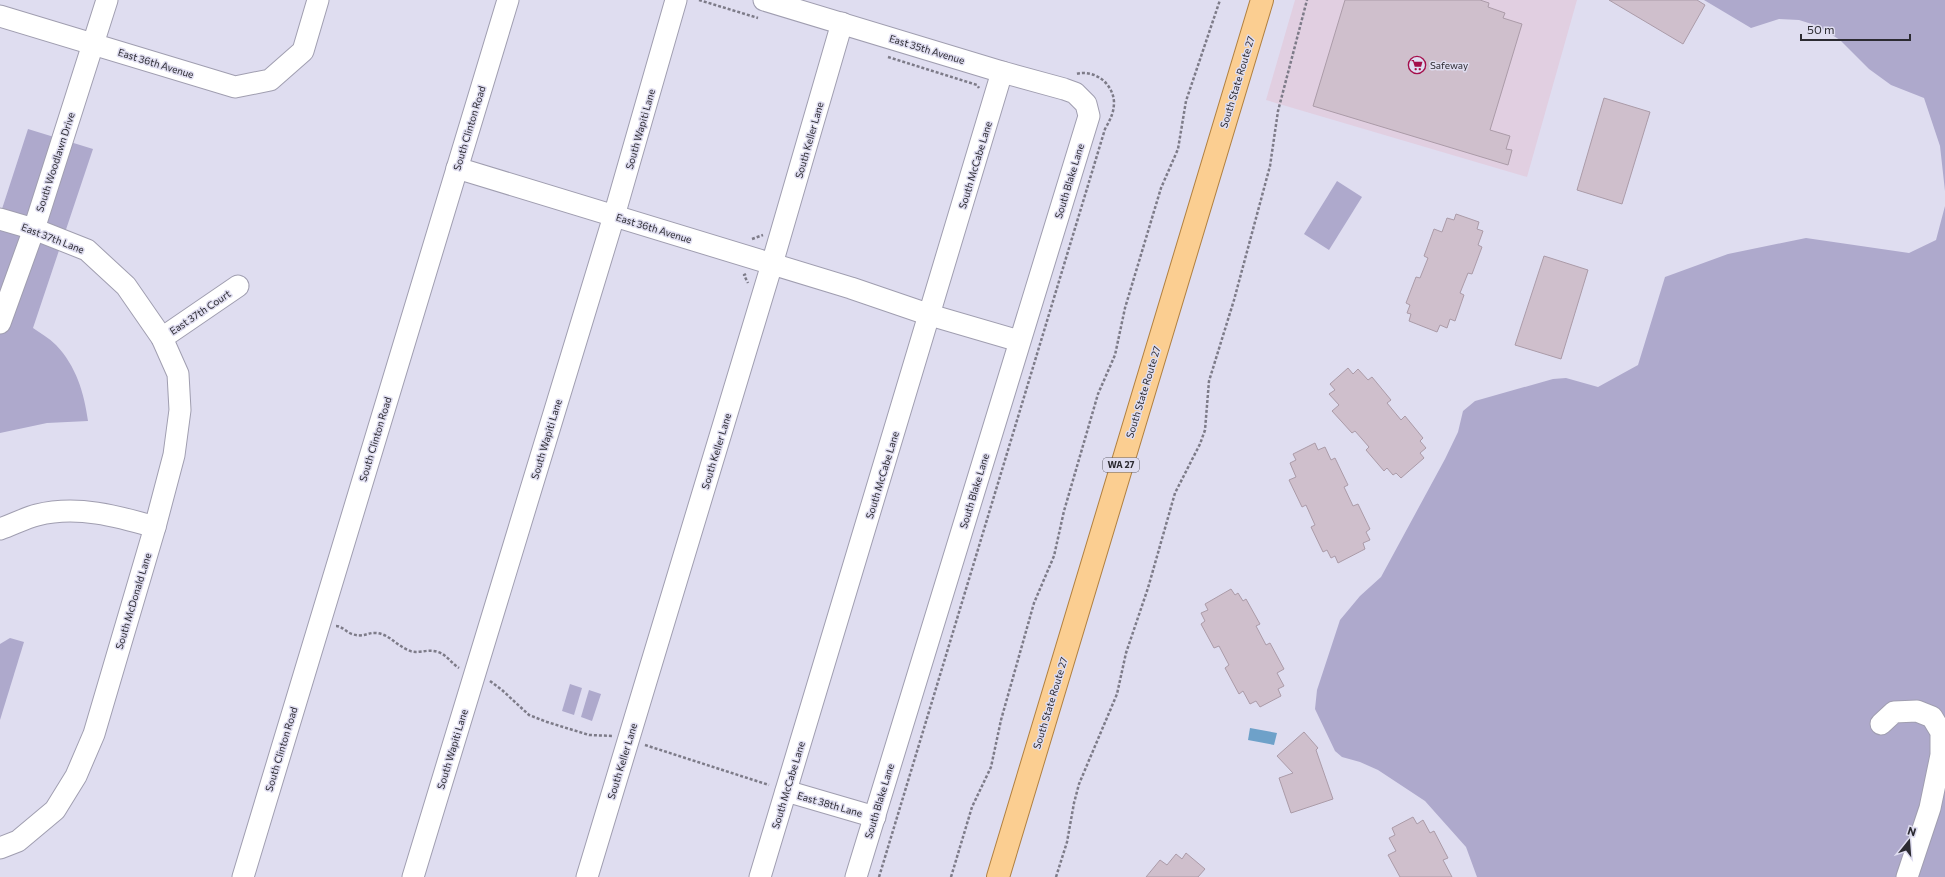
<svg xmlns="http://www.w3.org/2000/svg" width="1945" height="877" viewBox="0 0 1945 877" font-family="Commissioner,sans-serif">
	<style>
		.commercial { fill: #e1cfe1 }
		.green { fill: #aea9cc }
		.water { fill: #6ea1c9 }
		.building { fill: #cfbfcc; stroke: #ab9ba8 }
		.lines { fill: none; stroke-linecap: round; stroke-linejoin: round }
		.minor-casing { stroke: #a09eb0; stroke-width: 23 }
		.major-casing { stroke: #b18040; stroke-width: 24 }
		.path { stroke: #7d7b88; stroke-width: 2.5; stroke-dasharray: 3 2; stroke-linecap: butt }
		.minor { stroke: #fff; stroke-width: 21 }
		.major { stroke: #fbce91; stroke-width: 22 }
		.labels { text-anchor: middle; stroke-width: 3; stroke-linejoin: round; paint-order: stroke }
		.shield { fill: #dfddf0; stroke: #62606b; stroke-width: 1 }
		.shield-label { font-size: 9px; font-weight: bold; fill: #2c2b32 }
		.street-label { font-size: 10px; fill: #2c2b32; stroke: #dfddf0 }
		.poi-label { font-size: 10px; fill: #2c2b32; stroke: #dfddf0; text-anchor: start }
	</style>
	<rect width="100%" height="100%" fill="#dfddf0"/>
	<path class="commercial" d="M1295 0H1577L1527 177 1266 100Z"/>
	<g class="green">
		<path d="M1704 0H1945V191L1940 146 1924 98 1891 85 1869 69 1840 40 1818 26 1799 20 1779 19 1751 28Z"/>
		<path d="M28 129 93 149 33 328C40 333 49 338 56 345 76 366 84 392 88 421L47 423 0 433V215Z"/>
		<path d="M1337 181 1362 197 1329 250 1304 234Z"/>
		<path d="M1945 206V877H1477L1466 847 1425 801 1378 770 1360 762 1342 757 1335 751 1315 709 1317 690 1340 620 1360 596 1381 577 1445 459 1458 432 1463 411 1475 401 1553 379 1566 378 1598 387 1638 365 1665 277 1728 254 1806 238 1909 253 1936 240Z"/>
		<path d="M10 638 24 642 0 720V644Z"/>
		<path d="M570 684 582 688 574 715 562 711Z"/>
		<path d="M589 690 601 694 592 721 581 717Z"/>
	</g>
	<path class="water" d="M1250 728 1277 733 1274 745 1248 740Z"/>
	<g class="building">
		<path d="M1345 0H1480L1489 3 1488 7 1505 13 1503 18 1522 24 1490 130 1510 136 1506 149 1512 150 1508 165 1313 106Z"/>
		<path d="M1609 0H1697L1705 5 1683 44Z"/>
		<path d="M1604 98 1650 112 1622 204 1577 190Z"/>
		<path d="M1456 214 1479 222 1477 229 1483 231 1478 245 1482 247 1472 274 1468 273 1460 293 1464 295 1455 321 1450 319 1447 328 1440 325 1437 332 1409 321 1411 314 1407 313 1410 305 1406 303 1416 277 1420 278 1428 258 1424 256 1434 229 1442 232 1447 218 1454 220Z"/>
		<path d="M1544 256 1588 270 1561 359 1515 345Z"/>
		<path d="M1348 368 1353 374 1358 369 1368 380 1372 377 1391 400 1387 403 1401 420 1405 416 1423 438 1420 441 1426 448 1420 453 1424 458 1401 478 1396 473 1393 475 1387 468 1384 471 1366 450 1369 447 1355 431 1352 433 1332 411 1339 405 1329 394 1335 390 1330 384Z"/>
		<path d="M1315 443 1318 450 1325 447 1331 460 1335 458 1348 485 1344 487 1353 506 1358 504 1370 529 1366 532 1370 540 1363 543 1365 549 1338 563 1335 556 1331 558 1327 550 1323 552 1311 527 1315 525 1306 505 1302 507 1289 480 1296 477 1290 463 1296 460 1293 454Z"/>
		<path d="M1231 589 1235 595 1238 593 1243 601 1246 599 1260 624 1256 626 1266 645 1270 643 1284 669 1277 673 1284 686 1278 689 1281 696 1260 707 1256 701 1250 704 1243 691 1239 694 1225 668 1229 665 1219 646 1214 648 1201 624 1205 621 1201 613 1208 610 1205 604Z"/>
		<path d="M1304 732 1318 748 1316 750 1333 799 1291 813 1279 778 1293 773 1277 756Z"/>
		<path d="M1413 817 1417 824 1423 820 1430 833 1434 831 1448 858 1443 860 1452 877H1400L1388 855 1396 851 1389 838 1395 835 1392 828Z"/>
		<path d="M1186 853 1205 869 1198 877H1146L1160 860 1167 865 1176 854 1182 859Z"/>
	</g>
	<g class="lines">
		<defs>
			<g id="minor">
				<path d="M764 0 1002 72 1064 89 1075 93 1086 104 1089 116 856 877"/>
				<path d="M0 16 235 87 270 80 303 51 318 0"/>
				<path d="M457 168 851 288 930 315 1019 341"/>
				<path d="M0 219 34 229 87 250 126 286 162 338 178 374 180 410 174 455 155 527 94 734 76 776 55 810 18 841 0 848"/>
				<path d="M0 323 34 229 107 0"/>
				<path d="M162 338 238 286"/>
				<path d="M0 529C12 525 25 518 37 515 77 505 117 516 155 527"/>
				<path d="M1881 724 1894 712 1917 711 1932 717 1941 732V755L1930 808 1907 877"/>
				<path d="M786 791 875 817"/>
				<path d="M243 877 508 0"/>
				<path d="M413 877 614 216 676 0"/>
				<path d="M587 877 772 264 842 23"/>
				<path d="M760 877 1002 72"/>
			</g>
			<path id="major" d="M998 877 1262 0"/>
		</defs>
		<use href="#minor" class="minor-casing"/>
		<use href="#major" class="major-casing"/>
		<g class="path">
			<path d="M699 0 758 18"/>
			<path d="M888 57 977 85 979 88"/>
			<path d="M752 239 763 235"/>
			<path d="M746 274 744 275 748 283"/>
			<path d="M336 626C342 626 346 632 352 634 364 638 368 632 376 633 389 634 396 645 408 650 417 655 427 648 438 652 447 655 451 663 459 668"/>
			<path d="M490 681 502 690 529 715 547 722 589 735 613 736"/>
			<path d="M645 745 769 785"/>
			<path d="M879 877 1105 129C1110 120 1114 113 1114 102 1113 83 1094 69 1076 74"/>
			<path d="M951 877 972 807 991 767 1001 720 1034 603 1054 556 1064 511 1098 394 1115 355 1125 308 1161 188 1178 149 1186 101 1220 0"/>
			<path d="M1056 877 1067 842 1074 803 1079 784 1117 694 1126 653 1148 588 1175 493 1200 444 1205 430 1209 381 1234 300 1270 166 1278 111 1307 0"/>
		</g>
		<use href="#minor" class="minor"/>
		<use href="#major" class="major"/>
	</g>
	<defs>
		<symbol id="supermarket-ring" viewBox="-11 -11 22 22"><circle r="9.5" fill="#dfddf0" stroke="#a40e4b" stroke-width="1.5"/><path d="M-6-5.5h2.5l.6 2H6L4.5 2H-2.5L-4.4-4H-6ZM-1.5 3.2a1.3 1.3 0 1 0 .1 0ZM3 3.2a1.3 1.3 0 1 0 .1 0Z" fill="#a40e4b"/></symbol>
	</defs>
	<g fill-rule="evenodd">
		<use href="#supermarket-ring" x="1407" y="55" width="20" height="20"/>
	</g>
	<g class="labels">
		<rect class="shield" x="1103" y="458" width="36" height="14" rx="3"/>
		<g class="shield-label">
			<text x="1121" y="468">WA 27</text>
		</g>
		<g class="street-label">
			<text transform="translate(927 49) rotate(17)" y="4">East 35th Avenue</text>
			<text transform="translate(156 63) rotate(17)" y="4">East 36th Avenue</text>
			<text transform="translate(1237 82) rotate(-73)" y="4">South State Route 27</text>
			<text transform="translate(469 128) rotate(-73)" y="4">South Clinton Road</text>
			<text transform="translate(640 129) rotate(-74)" y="4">South Wapiti Lane</text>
			<text transform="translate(809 140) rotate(-74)" y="4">South Keller Lane</text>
			<text transform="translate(55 162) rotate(-72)" y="4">South Woodlawn Drive</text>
			<text transform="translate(975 165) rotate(-73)" y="4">South McCabe Lane</text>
			<text transform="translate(1069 181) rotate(-73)" y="4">South Blake Lane</text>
			<text transform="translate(654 228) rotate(17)" y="4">East 36th Avenue</text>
			<text transform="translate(53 238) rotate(21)" y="4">East 37th Lane</text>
			<text transform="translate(200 312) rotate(-34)" y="4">East 37th Court</text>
			<text transform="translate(1143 392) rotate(-73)" y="4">South State Route 27</text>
			<text transform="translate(375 439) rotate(-73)" y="4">South Clinton Road</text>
			<text transform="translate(546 439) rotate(-73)" y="4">South Wapiti Lane</text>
			<text transform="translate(716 451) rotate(-73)" y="4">South Keller Lane</text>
			<text transform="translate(882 475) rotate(-73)" y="4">South McCabe Lane</text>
			<text transform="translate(974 491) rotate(-73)" y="4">South Blake Lane</text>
			<text transform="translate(133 601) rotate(-73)" y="4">South McDonald Lane</text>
			<text transform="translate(1050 703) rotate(-73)" y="4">South State Route 27</text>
			<text transform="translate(281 749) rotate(-73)" y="4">South Clinton Road</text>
			<text transform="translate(452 749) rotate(-73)" y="4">South Wapiti Lane</text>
			<text transform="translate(622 761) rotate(-73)" y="4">South Keller Lane</text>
			<text transform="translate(788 785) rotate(-73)" y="4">South McCabe Lane</text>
			<text transform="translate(879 801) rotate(-73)" y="4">South Blake Lane</text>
			<text transform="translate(830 804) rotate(16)" y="4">East 38th Lane</text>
		</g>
		<g class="poi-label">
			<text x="1430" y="69">Safeway</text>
		</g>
	</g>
	<g transform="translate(1909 841) rotate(17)" stroke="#dfddf0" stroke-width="3" paint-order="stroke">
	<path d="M0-3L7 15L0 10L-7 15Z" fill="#2c2b32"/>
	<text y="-6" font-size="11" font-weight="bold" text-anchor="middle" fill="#2c2b32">N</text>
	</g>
	<path d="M1801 34v6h109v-6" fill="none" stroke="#2c2b32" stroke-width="2"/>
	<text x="1807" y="34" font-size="12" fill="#2c2b32" stroke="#dfddf0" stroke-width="3" paint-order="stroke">50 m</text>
</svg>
